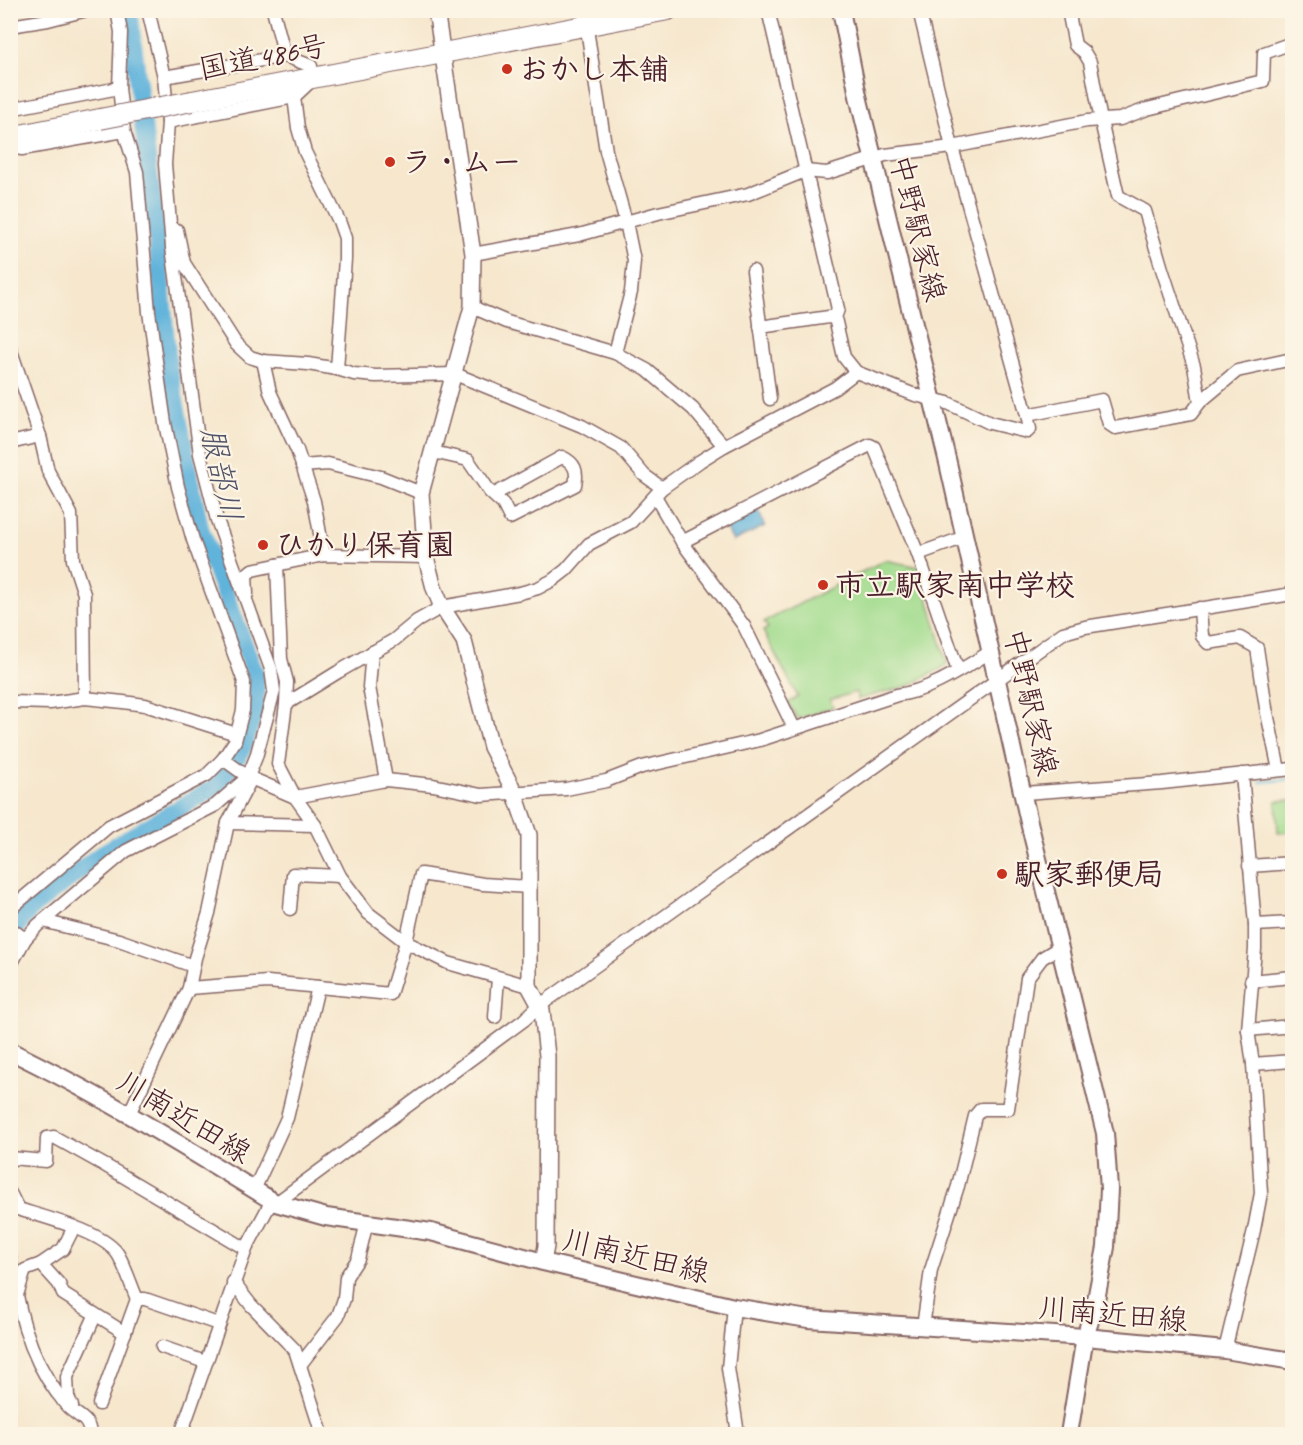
<svg xmlns="http://www.w3.org/2000/svg" width="1303" height="1445" viewBox="0 0 1303 1445" font-family="Caveat,'Klee One',sans-serif">
	<style>
		.green { fill: #a3dc8f; stroke: #767e5d; stroke-width: 1.5 }
		.water { fill: #60b3db; stroke: #556983; stroke-width: 1.5 }
		.lines { fill: none; stroke-linecap: round; stroke-linejoin: round }
		.stream { stroke: #60b3db; stroke-width: 3 }
		.river { stroke: #60b3db; stroke-width: 18 }
		.minor-casing { stroke: #866564; stroke-width: 15 }
		.tertiary-casing { stroke: #866564; stroke-width: 18 }
		.secondary-casing { stroke: #866564; stroke-width: 20 }
		.trunk-casing { stroke: #866564; stroke-width: 22 }
		.minor { stroke: #fff; stroke-width: 12 }
		.tertiary { stroke: #fff; stroke-width: 15 }
		.secondary { stroke: #fff; stroke-width: 16 }
		.trunk { stroke: #fff; stroke-width: 20 }
		.trunk-bridge-casing { stroke: #866564; stroke-width: 22; stroke-linecap: butt }
		.trunk-bridge { stroke: #fff; stroke-width: 20 }
		.poi-dot { fill: #c8321e; stroke: #fcf5e5; stroke-width: 2 }
		.labels { text-anchor: middle; stroke-width: 4.5; stroke-linejoin: round; paint-order: stroke }
		.street-label { font-size: 30px; fill: #4a1f2b; stroke: #fcf5e5 }
		.poi-label { font-size: 30px; font-weight: bold; fill: #4a1f2b; stroke: #fcf5e5; text-anchor: start }
		.water-label { font-size: 32px; font-style: italic; fill: #525369; stroke: #fcf5e5 }
	</style>
	<rect width="100%" height="100%" fill="#fcf5e5"/>
	<filter id="ink" filterUnits="userSpaceOnUse"><feTurbulence type="fractalNoise" baseFrequency=".0167" numOctaves="2"/><feDisplacementMap in="SourceGraphic" scale="12" xChannelSelector="R" yChannelSelector="G"/><feConvolveMatrix kernelMatrix="1 2 1 2 8 2 1 2 1" color-interpolation-filters="sRGB"/></filter>
	<filter id="wash" filterUnits="userSpaceOnUse"><feTurbulence type="fractalNoise" baseFrequency=".008" numOctaves="4" result="noise"/><feDisplacementMap in="SourceGraphic" scale="24" xChannelSelector="R" yChannelSelector="G"/><feGaussianBlur stdDeviation="1.35" result="paint"/><feColorMatrix in="noise" values="0 0 0 0 0 0 0 0 0 0 0 0 0 0 0 0 0 1.4 0 .05"/><feComposite in="paint" operator="in"/></filter>
	<g filter="url(#wash)">
		<rect width="100%" height="100%" fill="#f6e7cd"/>
		<g class="green">
			<path d="M885 560 919 567 947 663 944 667 908 686 858 699 856 692 830 700 833 707 798 719 788 703 798 697 763 631 768 628 764 622Z"/>
			<path d="M1292 800V832L1278 833 1276 801Z"/>
		</g>
		<path class="water" d="M758 509 765 526 733 541 725 526Z"/>
		<g class="lines">
			<path class="stream" d="M1260 782 1292 779"/>
			<path class="river" d="M10 936 32 907 103 853 217 786 241 752 256 708V676L200 528 168 365 158 247 129 10"/>
		</g>
	</g>
	<g filter="url(#ink)">
		<g class="lines">
			<defs>
				<g id="minor">
					<path d="M273 10 285 56 311 66"/>
					<path d="M584 10 606 151 626 222 634 261 631 292 615 353"/>
					<path d="M768 10 838 309 835 318 844 357 856 372 915 395 948 403 990 423 1027 432 1030 429 1027 415 952 147 919 10"/>
					<path d="M1068 10 1075 45 1084 52 1090 62 1101 121 1118 196 1145 211 1162 269 1194 366 1200 402"/>
					<path d="M10 26 48 20 87 10"/>
					<path d="M164 77 285 56"/>
					<path d="M312 80 294 97 298 128 305 152 339 221 345 238V259L337 369"/>
					<path d="M10 109 119 88"/>
					<path d="M168 122 294 97"/>
					<path d="M10 147 22 149 124 131"/>
					<path d="M177 230 184 263 236 344 250 357 263 361 308 364 337 369 354 374 376 376 455 374 582 426 621 448 644 475 662 488"/>
					<path d="M473 254 579 235 658 213 748 194 805 171 827 173 885 155 952 147 1087 121 1120 119 1147 109 1263 81 1264 53 1292 43"/>
					<path d="M753 271 770 399"/>
					<path d="M472 307 507 322 615 353 647 370 693 409 724 446"/>
					<path d="M760 327 829 317 835 318"/>
					<path d="M10 348 40 436 48 471 71 514 73 560 84 594 85 698"/>
					<path d="M263 361 270 392 297 450 314 501 324 555"/>
					<path d="M1027 415 1102 400 1109 424 1115 428 1191 414 1200 402 1237 371 1292 359"/>
					<path d="M10 443 40 436"/>
					<path d="M433 452 468 460 490 492 503 504 510 518 575 485C578 471 575 463 562 457L493 495"/>
					<path d="M302 466 328 464 381 477 421 493"/>
					<path d="M655 496 682 542 744 626 794 728"/>
					<path d="M682 542 870 445 874 447 918 554 958 671"/>
					<path d="M918 554 965 537"/>
					<path d="M277 565 281 659 287 682 286 704 278 764 295 797 386 780 433 785 481 795 566 789 606 781 642 767 760 740 897 695C931 691 963 668 992 651"/>
					<path d="M247 594 246 575 252 570 324 555 426 557"/>
					<path d="M1200 608 1202 636 1208 643 1240 638 1257 648 1266 708 1279 770"/>
					<path d="M372 652 369 687 386 780"/>
					<path d="M10 702 50 703 85 698 123 702 145 705 230 732"/>
					<path d="M286 704 338 672 394 640 417 621 442 607 520 593 538 588 553 580 566 570 589 544 631 522 662 488 700 461 724 446 835 388 856 372"/>
					<path d="M223 759 248 777 295 797 315 825 340 876 368 913 406 942 448 963 529 986"/>
					<path d="M1024 793 1162 783 1292 769"/>
					<path d="M228 823 315 825"/>
					<path d="M1249 866 1292 863"/>
					<path d="M10 909 109 826 207 775 223 759 235 741 243 710 244 682 193 540 178 487 165 423 149 312 137 172 124 131 119 88 121 32 117 10"/>
					<path d="M290 909 293 874 340 876"/>
					<path d="M43 921 119 940 193 966"/>
					<path d="M1255 925 1292 923"/>
					<path d="M10 928 25 939"/>
					<path d="M10 966 25 939 38 925 126 851 216 805 248 777 256 757 274 691 271 669 217 520 200 454 172 247 165 164 168 122 164 77 148 10"/>
					<path d="M1251 981 1292 977"/>
					<path d="M189 988 268 982 390 994 406 942 421 874 483 884 529 887"/>
					<path d="M495 1017 498 978"/>
					<path d="M1248 1030 1292 1026"/>
					<path d="M1253 1064 1292 1061"/>
					<path d="M129 1114 189 988 195 958 209 913 228 823 249 783 248 779"/>
					<path d="M10 1161 11 1158 46 1161 47 1138 54 1137 106 1166 246 1249"/>
					<path d="M254 1190 287 1118 318 987"/>
					<path d="M10 1193 18 1209C43 1217 106 1232 119 1256 126 1269 131 1285 137 1299H145L218 1324"/>
					<path d="M10 1258C18 1306 27 1353 57 1393 61 1397 64 1403 68 1407 78 1417 89 1418 90 1434"/>
					<path d="M41 1264 59 1284 63 1294 125 1333"/>
					<path d="M233 1282 251 1305 295 1350 322 1434"/>
					<path d="M17 1295 25 1270 41 1264 63 1249 74 1227"/>
					<path d="M734 1307 728 1368 738 1434"/>
					<path d="M923 1327 931 1270 958 1186 975 1116 981 1109H1008L1027 978 1042 958 1060 947"/>
					<path d="M162 1347 205 1362"/>
					<path d="M1225 1350 1254 1230 1261 1193 1253 1064 1248 1030 1255 949V925L1242 774"/>
					<path d="M300 1365 338 1316 344 1299 346 1277 358 1259 367 1222"/>
					<path d="M99 1404 137 1299"/>
					<path d="M72 1406 68 1397 67 1377 95 1316"/>
					<path d="M181 1434 246 1249 269 1206 276 1203 524 1020 539 1006 1063 633 1085 627 1292 594"/>
				</g>
				<path id="tertiary" d="M436 10 473 254 472 307 421 493 426 557 434 588 442 607 464 641 491 747 514 791 529 835V986L542 1010 547 1056 546 1246 543 1262"/>
				<g id="secondary">
					<path d="M841 10 858 96 948 463 1028 818 1105 1133 1109 1189 1106 1247 1095 1305 1085 1337 1069 1434"/>
					<path d="M10 1051C103 1096 189 1150 276 1203L326 1217 431 1232 543 1262 734 1307 808 1319 1085 1337 1225 1350 1292 1361"/>
				</g>
				<g id="trunk">
					<path d="M192 101 668 10"/>
					<path d="M10 137 100 119"/>
				</g>
			</defs>
			<use href="#minor" class="minor-casing"/>
			<use href="#tertiary" class="tertiary-casing"/>
			<use href="#secondary" class="secondary-casing"/>
			<use href="#trunk" class="trunk-casing"/>
			<use href="#minor" class="minor"/>
			<use href="#tertiary" class="tertiary"/>
			<use href="#secondary" class="secondary"/>
			<use href="#trunk" class="trunk"/>
			<defs>
				<path id="trunk-bridge" d="M100 119 192 101"/>
			</defs>
			<use href="#trunk-bridge" class="trunk-bridge-casing"/>
			<use href="#trunk-bridge" class="trunk-bridge"/>
		</g>
	</g>
	<g class="poi-dot">
		<circle cx="507" cy="69" r="6"/>
		<circle cx="390" cy="162" r="6"/>
		<circle cx="263" cy="545" r="6"/>
		<circle cx="823" cy="585" r="6"/>
		<circle cx="1002" cy="874" r="6"/>
	</g>
	<g class="labels">
		<g class="street-label">
			<text transform="translate(263 57) rotate(-11)" y="10">国道486号</text>
			<text transform="translate(918 228) rotate(76)" y="10">中野駅家線</text>
			<text transform="translate(1031 702) rotate(77)" y="10">中野駅家線</text>
			<text transform="translate(184 1117) rotate(31)" y="10">川南近田線</text>
			<text transform="translate(636 1256) rotate(13)" y="10">川南近田線</text>
			<text transform="translate(1113 1314) rotate(5)" y="10">川南近田線</text>
		</g>
		<g class="poi-label">
			<text x="519" y="79">おかし本舗</text>
			<text x="402" y="172">ラ・ムー</text>
			<text x="275" y="555">ひかり保育園</text>
			<text x="835" y="595">市立駅家南中学校</text>
			<text x="1014" y="884">駅家郵便局</text>
		</g>
		<g class="water-label">
			<text transform="translate(222 474) rotate(78)" y="11">服部川</text>
		</g>
	</g>
	<rect width="1303" height="1445" fill="none" stroke="#fcf5e5" stroke-width="36"/>
</svg>
